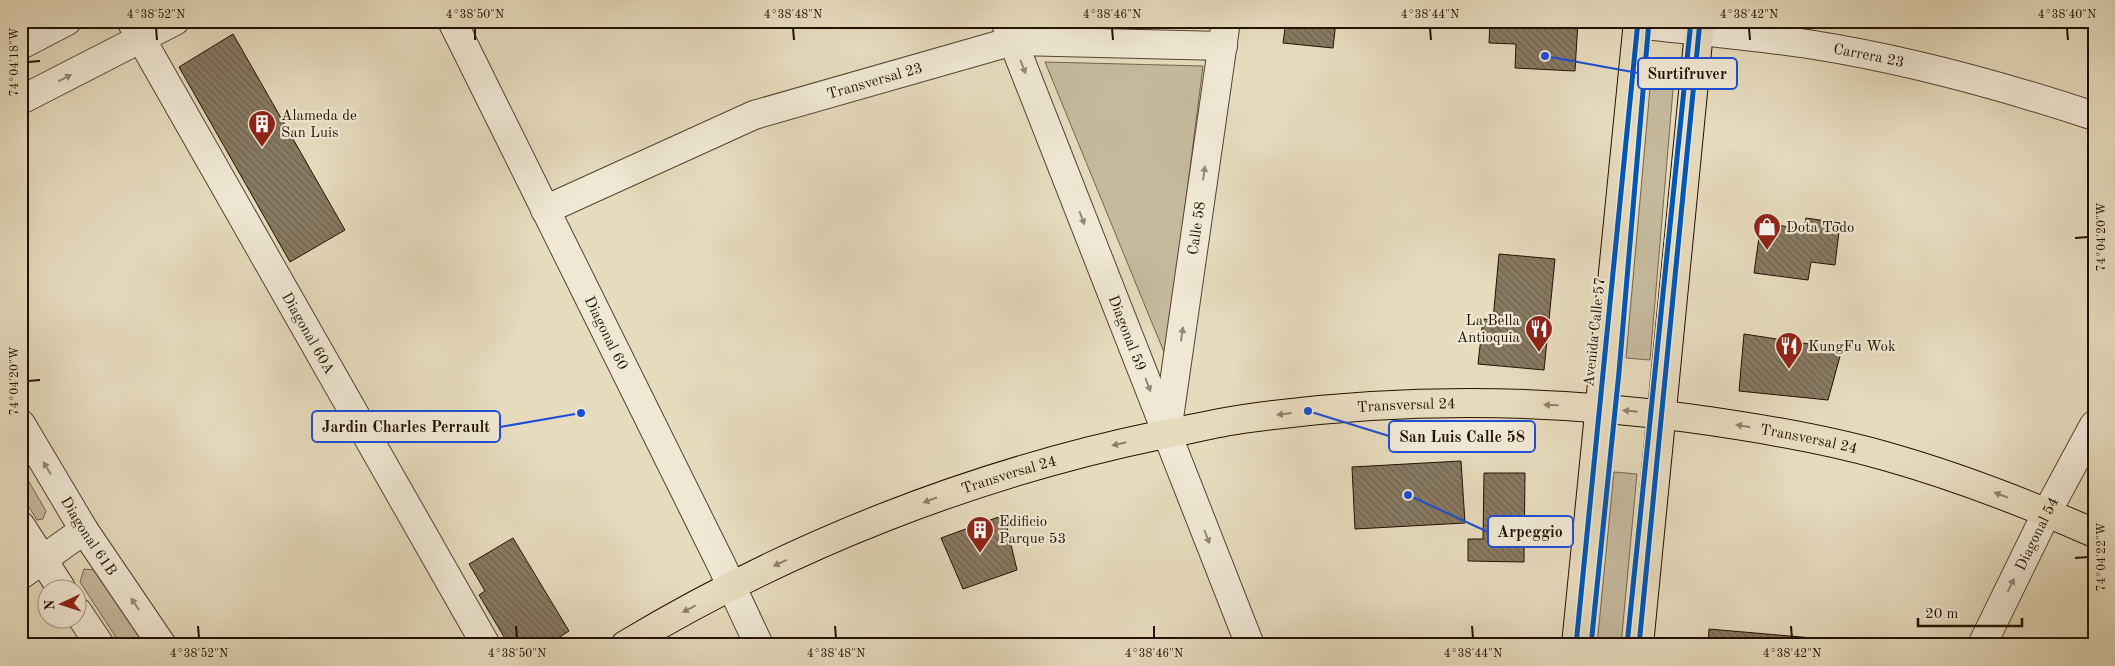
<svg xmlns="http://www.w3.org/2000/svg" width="2115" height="666" viewBox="0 0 2115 666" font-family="'Old Standard TT',serif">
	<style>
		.green { fill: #c5b99d; stroke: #74654f }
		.building { fill: url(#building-back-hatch); stroke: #231101 }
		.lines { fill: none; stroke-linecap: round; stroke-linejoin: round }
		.minor-casing { stroke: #544430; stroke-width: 30 }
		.major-casing { stroke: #231101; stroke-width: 30 }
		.minor { stroke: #efe8d4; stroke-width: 28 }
		.major { stroke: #e6dbbd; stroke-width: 28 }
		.cycleway-casing { stroke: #efe8d4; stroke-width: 8 }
		.cycleway { stroke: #0057b8; stroke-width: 5 }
		.oneway { fill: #938775 }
		.oneway2 { fill: #8e8068 }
		.ticks { fill: none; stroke: #231101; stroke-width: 2 }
		.labels { text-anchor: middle; stroke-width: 4.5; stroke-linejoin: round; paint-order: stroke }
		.street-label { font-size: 15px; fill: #231101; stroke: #efe8d4 }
		.poi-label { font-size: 15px; fill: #231101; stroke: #efe8d4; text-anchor: start }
		.leader { fill: none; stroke: #1d4ed8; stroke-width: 2 }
		.callout-dot { fill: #1d4ed8; stroke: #efe8d4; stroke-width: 2 }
		.callout { fill: #efe8d4; stroke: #1d4ed8; stroke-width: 2 }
		.callout-label { font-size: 16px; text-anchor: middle; font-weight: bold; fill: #231101 }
		.neatline { fill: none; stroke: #231101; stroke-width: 2 }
		.ticks-label { font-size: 12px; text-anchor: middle; fill: #231101 }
	</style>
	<defs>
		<pattern id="building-back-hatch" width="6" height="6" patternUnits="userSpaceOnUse" patternTransform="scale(1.25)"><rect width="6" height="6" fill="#887a63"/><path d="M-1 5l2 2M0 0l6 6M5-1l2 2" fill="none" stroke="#6f634f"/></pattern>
	</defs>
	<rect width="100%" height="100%" fill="#e6dbbd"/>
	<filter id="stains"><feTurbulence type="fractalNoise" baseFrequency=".004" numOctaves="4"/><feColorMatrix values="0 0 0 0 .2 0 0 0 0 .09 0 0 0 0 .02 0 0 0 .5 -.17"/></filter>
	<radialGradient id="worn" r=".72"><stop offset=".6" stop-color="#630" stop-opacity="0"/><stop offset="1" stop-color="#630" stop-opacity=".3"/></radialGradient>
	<g class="green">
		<path d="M1045 62 1203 66 1166 357Z"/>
		<path d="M1651 77 1674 78 1650 360 1626 358Z"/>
		<path d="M21 468 46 511 43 519 37 520 21 494Z"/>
		<path d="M1614 472 1637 474 1621 645H1597Z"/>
		<path d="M84 569 95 570 146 645H121L80 582Z"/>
	</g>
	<g class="building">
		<path d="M1286 21H1336L1333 48 1283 43Z"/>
		<path d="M1490 21H1578L1575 71 1515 68 1516 44 1489 43Z"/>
		<path d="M233 34 345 230 290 262 179 67Z"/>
		<path d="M1806 218 1840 223 1835 265 1811 262 1808 280 1754 273 1761 223 1804 229Z"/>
		<path d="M1499 254 1555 259 1544 370 1478 364 1483 319 1493 320Z"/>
		<path d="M1744 334 1842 349 1828 400 1739 391Z"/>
		<path d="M1461 461 1465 523 1355 529 1352 467Z"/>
		<path d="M1484 473H1525L1524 562 1468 561V539H1483Z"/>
		<path d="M1004 515 1017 570 963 589 941 538Z"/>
		<path d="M513 538 569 631 547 645H509L479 595 485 591 469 564Z"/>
		<path d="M1709 629 1824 639 1822 645H1708Z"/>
	</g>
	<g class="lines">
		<defs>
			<g id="minor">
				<path id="s1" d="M131 21 486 645"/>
				<path id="s2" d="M452 21 722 566 759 645"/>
				<path id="s3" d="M1005 21 1250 645"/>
				<path id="s4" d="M1637 24C1696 31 1756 36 1814 45 1909 60 2003 86 2094 116"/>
				<path d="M21 45 67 21"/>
				<path d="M21 100 175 21"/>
				<path id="s5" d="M545 210 754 115 1013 41 1223 46"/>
				<path id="s6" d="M21 424 84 530 162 645"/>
				<path id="s7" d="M1167 432 1226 21"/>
				<path d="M21 526 61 588"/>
				<path d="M21 575 84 530"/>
				<path d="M78 612 100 645"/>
				<path id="s8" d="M1982 645 2047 512 2094 425"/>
			</g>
			<g id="major">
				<path id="s9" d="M625 645C790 546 972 474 1160 435 1188 430 1215 423 1243 419 1390 398 1541 398 1688 418 1754 427 1821 438 1885 456 1956 476 2026 503 2094 533"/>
				<path d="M1576 645 1638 21"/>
				<path d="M1639 645 1700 21"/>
			</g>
		</defs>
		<use href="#minor" class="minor-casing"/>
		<use href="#major" class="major-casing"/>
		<use href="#minor" class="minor"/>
		<use href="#major" class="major"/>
		<defs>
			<g id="cycleway">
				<path d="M1576 645 1638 21"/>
				<path d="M1591 645 1619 372 1649 21"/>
				<path d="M1627 645 1691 21"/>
				<path d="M1639 645 1700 21"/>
			</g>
		</defs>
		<use href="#cycleway" class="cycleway-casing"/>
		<use href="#cycleway" class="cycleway"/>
	</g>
	<defs><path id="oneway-solid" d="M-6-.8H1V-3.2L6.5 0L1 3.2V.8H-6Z" transform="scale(1.25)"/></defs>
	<g class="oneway">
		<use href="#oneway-solid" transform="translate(1023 67) rotate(69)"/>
		<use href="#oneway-solid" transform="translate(65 78) rotate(-27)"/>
		<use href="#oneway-solid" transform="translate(1204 173) rotate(-82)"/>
		<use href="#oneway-solid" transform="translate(1082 218) rotate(69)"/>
		<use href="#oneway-solid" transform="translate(1182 334) rotate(-82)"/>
		<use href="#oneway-solid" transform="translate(1148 385) rotate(69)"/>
		<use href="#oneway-solid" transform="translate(47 468) rotate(-121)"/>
		<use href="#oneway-solid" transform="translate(1207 537) rotate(69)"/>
		<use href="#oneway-solid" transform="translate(2011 585) rotate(-64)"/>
		<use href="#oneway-solid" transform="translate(135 604) rotate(-124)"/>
	</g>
	<g class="oneway2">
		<use href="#oneway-solid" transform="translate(1551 405) rotate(-179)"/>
		<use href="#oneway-solid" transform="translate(1630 411) rotate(-174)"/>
		<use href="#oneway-solid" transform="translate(1284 414) rotate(173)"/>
		<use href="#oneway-solid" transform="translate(1743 426) rotate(-170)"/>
		<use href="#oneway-solid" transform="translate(1119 444) rotate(167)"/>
		<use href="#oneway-solid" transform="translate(2001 495) rotate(-159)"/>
		<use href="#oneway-solid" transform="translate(930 500) rotate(159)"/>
		<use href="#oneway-solid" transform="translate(780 563) rotate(155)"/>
		<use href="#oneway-solid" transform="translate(689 609) rotate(152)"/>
	</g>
	<path class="ticks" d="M156 28 157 40M475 28V40M793 28 794 40M1112 28 1113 40M1430 28 1431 40M1749 28 1750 40M2067 28 2068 40M28 62 40 61M2075 238 2088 237M28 381 40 380M2075 558 2088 557M198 626 199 638M516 626 517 638M835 626 836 638M1154 626V638M1472 626 1473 638M1791 626 1792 638"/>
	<defs>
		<symbol id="building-pin" viewBox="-11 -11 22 30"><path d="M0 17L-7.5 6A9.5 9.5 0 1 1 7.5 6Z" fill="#8f2418" stroke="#efe8d4"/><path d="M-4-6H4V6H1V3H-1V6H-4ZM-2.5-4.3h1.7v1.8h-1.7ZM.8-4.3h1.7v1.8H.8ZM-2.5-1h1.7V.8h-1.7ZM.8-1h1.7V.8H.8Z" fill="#fff"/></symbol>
		<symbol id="shop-pin" viewBox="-11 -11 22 30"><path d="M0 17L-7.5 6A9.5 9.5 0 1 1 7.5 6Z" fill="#8f2418" stroke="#efe8d4"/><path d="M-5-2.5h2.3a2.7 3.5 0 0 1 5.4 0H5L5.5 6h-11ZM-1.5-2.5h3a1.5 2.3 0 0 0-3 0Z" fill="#fff"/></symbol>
		<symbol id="restaurant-pin" viewBox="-11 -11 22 30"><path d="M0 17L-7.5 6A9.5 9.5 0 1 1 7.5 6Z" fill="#8f2418" stroke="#efe8d4"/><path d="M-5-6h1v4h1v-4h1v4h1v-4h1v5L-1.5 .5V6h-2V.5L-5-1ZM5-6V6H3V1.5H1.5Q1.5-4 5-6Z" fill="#fff"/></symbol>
	</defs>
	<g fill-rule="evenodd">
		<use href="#building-pin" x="246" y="108" width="32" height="43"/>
		<use href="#shop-pin" x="1751" y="211" width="32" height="43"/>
		<use href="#restaurant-pin" x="1523" y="313" width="32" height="43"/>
		<use href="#restaurant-pin" x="1773" y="330" width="32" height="43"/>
		<use href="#building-pin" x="964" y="514" width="32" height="43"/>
	</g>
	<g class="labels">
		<g class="street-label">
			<text dy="5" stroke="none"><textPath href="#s4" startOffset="234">Carrera 23</textPath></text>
			<text dy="5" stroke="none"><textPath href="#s5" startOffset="355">Transversal 23</textPath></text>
			<text dy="5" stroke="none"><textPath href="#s7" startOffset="206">Calle 58</textPath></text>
			<text transform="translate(1594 332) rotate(-84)" y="5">Avenida Calle 57</text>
			<text dy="5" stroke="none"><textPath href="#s1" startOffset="359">Diagonal 60A</textPath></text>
			<text dy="5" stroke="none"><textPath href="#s2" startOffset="348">Diagonal 60</textPath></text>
			<text dy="5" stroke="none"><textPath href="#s3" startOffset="335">Diagonal 59</textPath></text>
			<text dy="5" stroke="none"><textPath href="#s9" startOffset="826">Transversal 24</textPath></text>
			<text dy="5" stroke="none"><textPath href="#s9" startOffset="1231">Transversal 24</textPath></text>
			<text dy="5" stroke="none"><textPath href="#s9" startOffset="421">Transversal 24</textPath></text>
			<text dy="5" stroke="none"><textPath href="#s8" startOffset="124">Diagonal 54</textPath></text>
			<text dy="5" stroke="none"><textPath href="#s6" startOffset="131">Diagonal 61B</textPath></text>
		</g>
		<g class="poi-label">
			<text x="281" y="120">Alameda de<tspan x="281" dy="17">San Luis</tspan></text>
			<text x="1786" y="232">Dota Todo</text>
			<text x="1520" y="325" text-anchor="end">La Bella<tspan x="1520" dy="17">Antioquia</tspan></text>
			<text x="1808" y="351">KungFu Wok</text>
			<text x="999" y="526">Edificio<tspan x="999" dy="17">Parque 53</tspan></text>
		</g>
	</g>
	<path class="leader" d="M1545 56L1638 73M581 413L500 427M1308 411L1389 436M1408 495L1488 532"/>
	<g class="callout-dot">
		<circle cx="1545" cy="56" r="5"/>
		<circle cx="581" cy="413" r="5"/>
		<circle cx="1308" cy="411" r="5"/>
		<circle cx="1408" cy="495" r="5"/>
	</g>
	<g class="callout">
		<rect x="1638" y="58" width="99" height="31" rx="5"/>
		<rect x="312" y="411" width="188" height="31" rx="5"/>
		<rect x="1389" y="421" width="146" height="31" rx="5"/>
		<rect x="1488" y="516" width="85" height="31" rx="5"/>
	</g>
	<g class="callout-label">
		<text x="1687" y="79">Surtifruver</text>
		<text x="406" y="432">Jardin Charles Perrault</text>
		<text x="1462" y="442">San Luis Calle 58</text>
		<text x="1530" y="537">Arpeggio</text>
	</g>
	<rect width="2115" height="666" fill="none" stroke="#e6dbbd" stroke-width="55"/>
	<g transform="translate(62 604) rotate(266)"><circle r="24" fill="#efe8d4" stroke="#9d9280"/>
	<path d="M0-4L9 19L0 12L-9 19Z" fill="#8f2418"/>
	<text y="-8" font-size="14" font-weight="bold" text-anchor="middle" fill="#231101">N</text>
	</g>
	<path d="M1918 618v8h104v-8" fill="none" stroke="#231101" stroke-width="2.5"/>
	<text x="1925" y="618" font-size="15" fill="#231101" stroke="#efe8d4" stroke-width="4" paint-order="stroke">20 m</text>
	<rect x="28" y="28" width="2060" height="610" class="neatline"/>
	<g class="ticks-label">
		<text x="156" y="18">4°38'52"N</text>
		<text x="475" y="18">4°38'50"N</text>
		<text x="793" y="18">4°38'48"N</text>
		<text x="1112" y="18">4°38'46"N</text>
		<text x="1430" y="18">4°38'44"N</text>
		<text x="1749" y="18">4°38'42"N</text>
		<text x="2067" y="18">4°38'40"N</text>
		<text transform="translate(14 62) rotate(-90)" y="4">74°04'18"W</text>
		<text transform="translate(2101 237) rotate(-90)" y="4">74°04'20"W</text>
		<text transform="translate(14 381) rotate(-90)" y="4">74°04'20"W</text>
		<text transform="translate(2101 557) rotate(-90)" y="4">74°04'22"W</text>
		<text x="199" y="657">4°38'52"N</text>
		<text x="517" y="657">4°38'50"N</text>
		<text x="836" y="657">4°38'48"N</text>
		<text x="1154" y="657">4°38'46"N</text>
		<text x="1473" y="657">4°38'44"N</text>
		<text x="1792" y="657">4°38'42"N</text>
	</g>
	<rect width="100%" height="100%" filter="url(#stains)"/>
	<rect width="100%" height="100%" fill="url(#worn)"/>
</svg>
